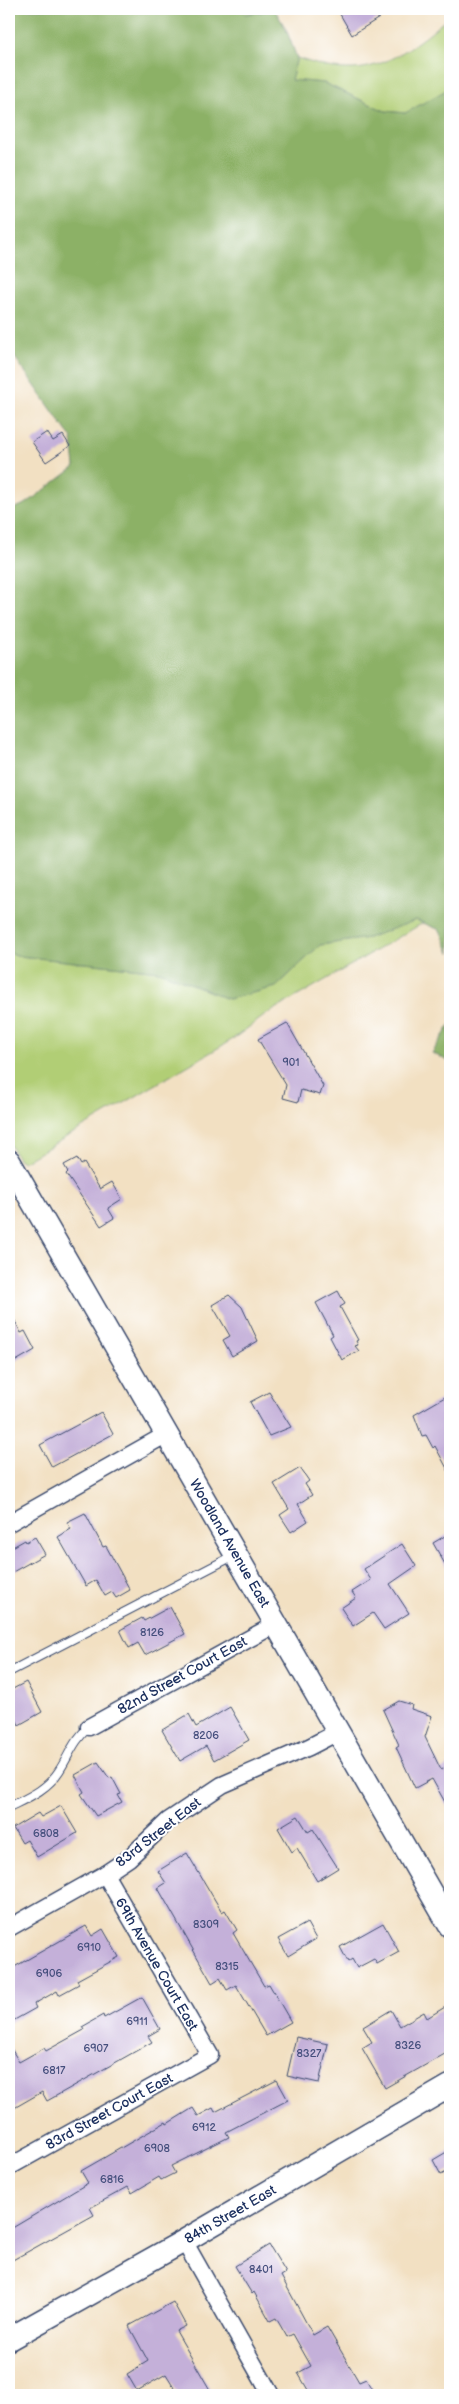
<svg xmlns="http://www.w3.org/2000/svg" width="459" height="2404" viewBox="0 0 459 2404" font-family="'Balsamiq Sans',sans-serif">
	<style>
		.green { fill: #b1ce75; stroke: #667e6a }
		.forest { fill: #8cb166; stroke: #547062 }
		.building { fill: #c4b0d9 }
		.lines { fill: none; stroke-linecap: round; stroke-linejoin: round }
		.lane-casing { stroke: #3b4a6d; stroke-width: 10 }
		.street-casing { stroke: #3b4a6d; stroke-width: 19 }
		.secondary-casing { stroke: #3b4a6d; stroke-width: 25 }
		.lane { stroke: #fff; stroke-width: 8 }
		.street { stroke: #fff; stroke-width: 16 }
		.secondary { stroke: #fff; stroke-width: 22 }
		.labels { text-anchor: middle; stroke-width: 4; stroke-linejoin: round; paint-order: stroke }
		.number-label { font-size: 11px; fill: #454f7d }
		.street-label { font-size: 14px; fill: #1b2f5e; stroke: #fff }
	</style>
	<rect width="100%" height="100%" fill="#fff"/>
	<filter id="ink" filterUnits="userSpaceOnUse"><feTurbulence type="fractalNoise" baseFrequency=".02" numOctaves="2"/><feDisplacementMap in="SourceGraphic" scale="10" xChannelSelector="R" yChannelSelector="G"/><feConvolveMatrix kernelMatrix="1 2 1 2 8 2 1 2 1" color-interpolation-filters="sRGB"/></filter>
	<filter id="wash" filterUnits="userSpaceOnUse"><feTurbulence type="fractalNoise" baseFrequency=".0096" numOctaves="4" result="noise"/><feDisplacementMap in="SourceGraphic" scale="20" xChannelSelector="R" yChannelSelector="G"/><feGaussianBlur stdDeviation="1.12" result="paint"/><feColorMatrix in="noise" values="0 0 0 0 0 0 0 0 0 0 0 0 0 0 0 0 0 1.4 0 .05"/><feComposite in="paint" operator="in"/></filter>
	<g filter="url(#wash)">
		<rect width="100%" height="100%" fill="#f2e0c2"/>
		<g class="green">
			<path d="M243 9H275L244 14Z"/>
			<path d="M450 16V88L406 113 385 111 324 83 290 80 297 58C313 63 329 69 346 69 387 71 420 41 450 16Z"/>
			<path d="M416 920 423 923 267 1014 230 1041 32 1157 23 1162 18 1159 9 1143V952L19 956 160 971 228 999 276 987 320 945 368 938Z"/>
		</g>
		<g class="forest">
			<path d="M9 9H243L245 14 275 10 286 29 297 58 291 80 324 83 385 111 405 113 450 88V953L440 930 416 920 368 938 320 945 276 987 228 999 160 971 19 956 9 952V511L27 503 75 467 72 439 9 349Z"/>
			<path d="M450 1025V1062L432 1053Z"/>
		</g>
		<g id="blocks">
			<g class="building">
				<path d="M337 9H373L379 18 352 35Z"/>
				<path d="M47 432 53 441 63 435 70 446 46 462 32 442Z"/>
				<path d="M287 1023 323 1086 320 1095 301 1090 298 1102 283 1098 286 1085 258 1039Z"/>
				<path d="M77 1158 81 1165 84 1163 100 1189 112 1182 122 1199 108 1208 114 1218 101 1226 66 1174 68 1172 64 1165Z"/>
				<path d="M338 1291 345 1304 340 1307 358 1340 356 1341 358 1345 355 1346 359 1351 342 1360 330 1337 333 1335 316 1303Z"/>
				<path d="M229 1295 242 1307 258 1341 232 1356 223 1340 230 1336 212 1305Z"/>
				<path d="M9 1309 21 1333 25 1331 35 1350 9 1365Z"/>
				<path d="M269 1392 291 1427 269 1436 250 1402Z"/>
				<path d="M445 1397 450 1407V1474L435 1446 433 1448 426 1435 422 1436 414 1415Z"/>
				<path d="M101 1412 113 1434 52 1467 40 1445Z"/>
				<path d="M300 1468 309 1481 305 1484 312 1495 298 1504 308 1521 291 1532 280 1515 289 1509 274 1484Z"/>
				<path d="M85 1513 103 1547 106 1546 130 1590 116 1598 112 1592 105 1596 96 1580 86 1586 58 1537 71 1529 67 1522Z"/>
				<path d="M450 1533V1573L433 1543Z"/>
				<path d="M35 1537 45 1554 9 1574V1549L25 1540 26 1542Z"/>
				<path d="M402 1544 416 1566 390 1584 409 1613 384 1629 373 1613 353 1626 341 1608 356 1598 352 1592 371 1580 364 1569Z"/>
				<path d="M170 1607 185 1634 145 1655 138 1643 129 1648 120 1630 142 1618 144 1621Z"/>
				<path d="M26 1682 42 1712 19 1725 9 1705V1691Z"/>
				<path d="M399 1701 412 1705 411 1709 432 1716 425 1737 441 1770 450 1765V1811L432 1779 415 1788 396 1747 399 1745 383 1710Z"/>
				<path d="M230 1707 249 1740 214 1760 206 1746 180 1761 162 1730 189 1714 196 1727Z"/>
				<path d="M98 1762 109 1778 112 1777 121 1794 118 1795 122 1802 96 1816 81 1794 84 1792 75 1775Z"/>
				<path d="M61 1806 77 1833 37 1857 27 1840 22 1843 13 1828 38 1813 41 1817Z"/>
				<path d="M298 1816 308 1832 313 1829 338 1868 317 1881 297 1848 292 1852 278 1828Z"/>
				<path d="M187 1853 222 1912 225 1910 237 1930 233 1933 264 1986 269 1984 291 2022 266 2036 236 1985 227 1990 220 1978 212 1983 158 1888 166 1883 158 1871Z"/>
				<path d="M307 1923 316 1939 288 1956 278 1939Z"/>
				<path d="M383 1923 399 1952 377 1964 374 1959 357 1968 352 1959 348 1962 340 1947Z"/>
				<path d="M86 1926 92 1936 103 1929 119 1957 77 1980 79 1984 59 1995 57 1991 34 2004 36 2008 9 2023V1970Z"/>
				<path d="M142 1997 160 2029 148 2036 152 2042 47 2101 42 2092 9 2111V2045L19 2062 44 2048 46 2051 84 2030 82 2027 103 2015 104 2018Z"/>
				<path d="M450 2004V2051L385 2088 362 2048 372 2042 363 2027 391 2010 400 2026 424 2012 427 2018Z"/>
				<path d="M296 2037 328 2044 319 2083 287 2076Z"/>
				<path d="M277 2080 288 2100 226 2132 229 2137 171 2166 175 2173 161 2180 159 2177 132 2193 128 2187 90 2208 94 2215 9 2262V2230L88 2183 81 2171 166 2122 167 2124 193 2108 198 2116 213 2108 215 2112Z"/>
				<path d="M450 2150V2170L441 2175 433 2160Z"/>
				<path d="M269 2245 286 2273 281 2276 313 2335 327 2327 359 2382 366 2379 375 2395H311L298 2373 311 2366 293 2334 287 2337 276 2318 270 2321 254 2292 252 2294 235 2266Z"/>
				<path d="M173 2302 186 2326 176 2331 213 2395H179L166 2374 137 2391 127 2374 148 2361 129 2326Z"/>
			</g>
		</g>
	</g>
	<g filter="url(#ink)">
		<use href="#blocks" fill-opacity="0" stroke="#3b4a6d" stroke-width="1"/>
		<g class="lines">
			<defs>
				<g id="lane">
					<path d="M9 1672 233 1556"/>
					<path d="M9 1807C27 1798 47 1790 59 1771 70 1754 73 1741 89 1727"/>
				</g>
				<g id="street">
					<path d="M9 1523 167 1434"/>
					<path d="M89 1727 276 1624"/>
					<path d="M9 1928 105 1874 129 1858 168 1821 222 1785 309 1747 338 1732"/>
					<path d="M9 2167 210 2055 105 1874"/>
					<path d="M184 2241 271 2395"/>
				</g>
				<g id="secondary">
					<path d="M9 1161 450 1926"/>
					<path d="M9 2339 184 2241 450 2086"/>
				</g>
			</defs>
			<use href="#lane" class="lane-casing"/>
			<use href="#street" class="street-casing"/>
			<use href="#secondary" class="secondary-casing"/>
			<use href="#lane" class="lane"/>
			<use href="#street" class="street"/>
			<use href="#secondary" class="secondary"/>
		</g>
	</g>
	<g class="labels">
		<g class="number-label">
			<text x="291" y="1066">901</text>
			<text x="152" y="1636">8126</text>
			<text x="206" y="1739">8206</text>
			<text x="46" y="1837">6808</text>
			<text x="206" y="1928">8309</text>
			<text x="89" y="1951">6910</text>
			<text x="227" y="1970">8315</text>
			<text x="49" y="1977">6906</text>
			<text x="137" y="2025">6911</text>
			<text x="408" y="2049">8326</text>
			<text x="96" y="2052">6907</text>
			<text x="309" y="2057">8327</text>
			<text x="54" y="2074">6817</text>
			<text x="204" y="2131">6912</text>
			<text x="157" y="2152">6908</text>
			<text x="112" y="2183">6816</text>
			<text x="261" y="2273">8401</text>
		</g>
		<g class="street-label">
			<text transform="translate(230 1543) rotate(60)" y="5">Woodland Avenue East</text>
			<text transform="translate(182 1675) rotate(-29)" y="5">82nd Street Court East</text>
			<text transform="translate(158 1832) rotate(-38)" y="5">83rd Street East</text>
			<text transform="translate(157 1964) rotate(60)" y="5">69th Avenue Court East</text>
			<text transform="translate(109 2111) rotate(-29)" y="5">83rd Street Court East</text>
			<text transform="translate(230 2214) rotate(-30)" y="5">84th Street East</text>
		</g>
	</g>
	<rect width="459" height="2404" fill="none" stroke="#fff" stroke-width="30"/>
</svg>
